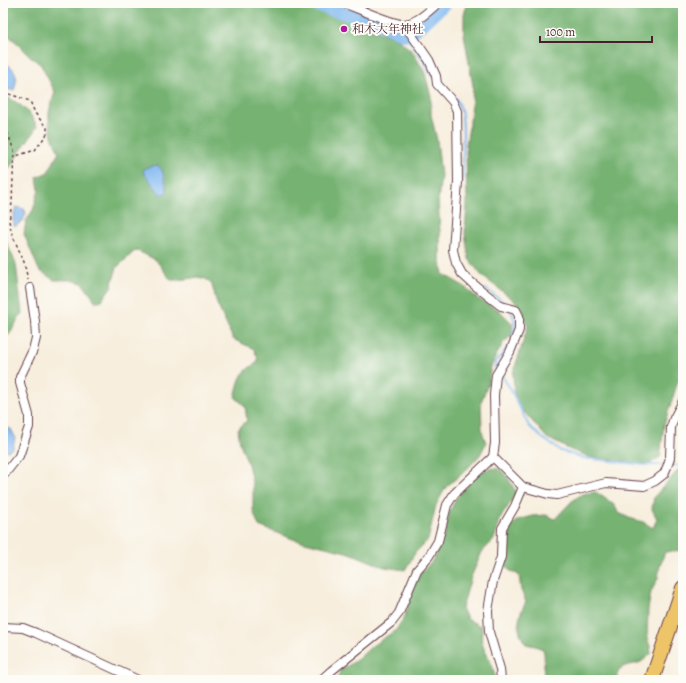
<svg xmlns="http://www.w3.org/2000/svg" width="686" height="683" viewBox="0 0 686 683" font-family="Alegreya,'Noto Serif JP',serif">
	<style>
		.forest { fill: #76b272; stroke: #60684e }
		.water { fill: #82b9f1; stroke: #666c8e }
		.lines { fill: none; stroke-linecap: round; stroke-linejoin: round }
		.stream { stroke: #82b9f1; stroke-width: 2 }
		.river { stroke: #82b9f1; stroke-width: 13 }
		.minor-casing { stroke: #643e46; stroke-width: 10 }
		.motorway-casing { stroke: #643e46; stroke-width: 16 }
		.path { stroke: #643e46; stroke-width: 1.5; stroke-dasharray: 3 3; stroke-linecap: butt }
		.minor { stroke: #fff; stroke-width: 8 }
		.motorway { stroke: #eec469; stroke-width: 14 }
		.poi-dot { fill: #b5179e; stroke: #fdfcf7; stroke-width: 1.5 }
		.labels { text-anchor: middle; stroke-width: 4; stroke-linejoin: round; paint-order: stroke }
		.poi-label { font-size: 12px; fill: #4a1f2b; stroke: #fdfcf7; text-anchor: start }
	</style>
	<rect width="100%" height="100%" fill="#fdfcf7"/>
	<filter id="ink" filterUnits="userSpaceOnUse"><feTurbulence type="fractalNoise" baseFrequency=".025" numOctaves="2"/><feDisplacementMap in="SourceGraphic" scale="8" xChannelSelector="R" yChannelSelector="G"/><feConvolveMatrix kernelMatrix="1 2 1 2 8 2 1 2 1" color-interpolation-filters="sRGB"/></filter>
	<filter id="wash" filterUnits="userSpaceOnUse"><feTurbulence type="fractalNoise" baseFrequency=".012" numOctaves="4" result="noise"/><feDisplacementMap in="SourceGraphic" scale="16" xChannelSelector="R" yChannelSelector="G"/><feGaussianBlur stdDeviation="0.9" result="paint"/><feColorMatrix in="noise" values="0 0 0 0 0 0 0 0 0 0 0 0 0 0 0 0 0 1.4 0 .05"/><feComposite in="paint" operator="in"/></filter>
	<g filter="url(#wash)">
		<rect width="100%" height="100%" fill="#f7eedd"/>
		<g class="forest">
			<path d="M3 3H302L317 10 353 20 376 31 397 38 413 52 425 73 431 97V115L437 140 441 176 438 200 440 232V258L443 274 465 287 478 299 500 311 512 323V335L503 343 495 358 491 367 488 384 481 402 482 431 486 443 480 455 466 470 446 487 436 505 428 540 415 553 405 570 384 567 350 553 293 539 259 526 253 511V486L248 464 240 443 238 429 247 420 245 406 235 397C240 379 239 373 257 363L258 359 254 349 233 339 217 304 212 285 206 279 198 277 180 280H171L156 260 136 250 117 267 111 287 101 301 96 302 82 283 70 280H54L39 270 24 234 26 221 33 210 39 190 37 177 48 172 59 152C53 141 48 127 49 113 50 106 53 99 55 92L41 65 30 56 16 42 3 31Z"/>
			<path d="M468 3H683V376L679 378 664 425 660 457 651 463 642 464 590 457 571 450 547 438 517 404 514 392 513 373 528 326 522 309 511 298 482 276 469 259 465 233 467 204 466 145 471 115 473 86 464 34V14Z"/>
			<path d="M3 95C19 103 30 110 37 127L19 153 7 172 3 200Z"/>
			<path d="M3 226 5 239 16 264 22 313 9 335 3 336Z"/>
			<path d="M496 468C506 471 510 483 516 491L514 497 498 522 497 531 493 541 482 552 471 577 462 608 467 619 482 627C482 632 481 639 482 643 486 656 496 666 494 680H337L340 671 358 659 372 646 396 630 405 616 415 584 421 572 431 563 442 542 445 534 449 513 456 498 480 472 489 469Z"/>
			<path d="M680 468 683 469V550L665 552 660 565 658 578 651 592 648 609 647 638 650 646 651 654C648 656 644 660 641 662 632 666 613 664 619 680H546C540 669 547 661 543 649L535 646 526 644C515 630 518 616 526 602L521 590 519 575 509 570 505 564 510 540 509 528 518 520 533 516 546 515 555 519 571 502 582 494 596 492 614 505 619 513 629 518 643 522 653 528 657 519 652 509 654 497Z"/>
		</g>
		<g class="water">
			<path d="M3 62C16 69 19 75 14 90H10L3 87Z"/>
			<path d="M157 165 162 170 167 189V192L164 194H160L143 172 145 168Z"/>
			<path d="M16 207 24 209 26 213 23 220 16 226H14L13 219Z"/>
			<path d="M3 427 11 429 15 437 13 448 8 451 3 450Z"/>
		</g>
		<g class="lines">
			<g class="stream">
				<path d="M406 35 424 61 433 78"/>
				<path d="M439 81C447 87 459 100 461 110 465 129 463 162 462 182"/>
				<path d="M458 230 460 208"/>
				<path d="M457 242 458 253 461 263"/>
				<path d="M486 289 506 304"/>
				<path d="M511 311C515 319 516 325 513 334"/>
				<path d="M497 370 495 367V363L508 347"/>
				<path d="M500 373 510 388 529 426 541 437 561 451 584 458 644 465H666"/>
				<path d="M670 465 683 466"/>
			</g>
			<path class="river" d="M314 3 319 6 366 19 406 35 424 23 445 3"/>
		</g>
	</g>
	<g filter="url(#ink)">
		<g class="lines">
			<defs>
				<g id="minor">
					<path d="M343 3C355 7 394 25 404 24 417 23 429 11 438 3"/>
					<path d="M493 457 523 487 548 494 557 495 606 483 644 486 655 481 664 474 667 467 670 458 671 427 674 418 683 401"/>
					<path d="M3 476 19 456 29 427V415L20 383V377L33 350 36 338 35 321 30 288"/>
					<path d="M3 627 23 628 36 633 138 680"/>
					<path d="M321 680 331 671 392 622 399 613 417 570 429 556 438 541 447 505 454 494 493 457 495 443 494 395 496 375 510 352 519 330V316L516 310 501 306 472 283 462 274 456 263 453 250 458 182 457 111 453 102 437 84 436 76 429 60 404 24"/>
					<path d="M501 680 500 669 489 632 488 611 493 581 501 557 502 528 515 506 523 487"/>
				</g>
				<path id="motorway" d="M652 680 683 588"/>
			</defs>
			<use href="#minor" class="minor-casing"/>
			<use href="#motorway" class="motorway-casing"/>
			<g class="path">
				<path d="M3 92 30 101 35 113 47 128V134L35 150 13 157"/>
				<path d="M3 115 6 128 14 151 12 203 9 221 12 234 24 262 28 280"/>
			</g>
			<use href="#minor" class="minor"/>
			<use href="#motorway" class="motorway"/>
		</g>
	</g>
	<circle class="poi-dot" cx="344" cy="29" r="4"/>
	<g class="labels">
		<g class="poi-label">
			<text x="352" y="33">和木大年神社</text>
		</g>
	</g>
	<rect width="686" height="683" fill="none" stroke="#fdfcf7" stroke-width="16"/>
	<path d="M540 36v6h112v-6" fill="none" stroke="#4a1f2b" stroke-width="2"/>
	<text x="546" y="36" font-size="12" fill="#4a1f2b" stroke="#fdfcf7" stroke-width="3" paint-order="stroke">100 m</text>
</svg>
